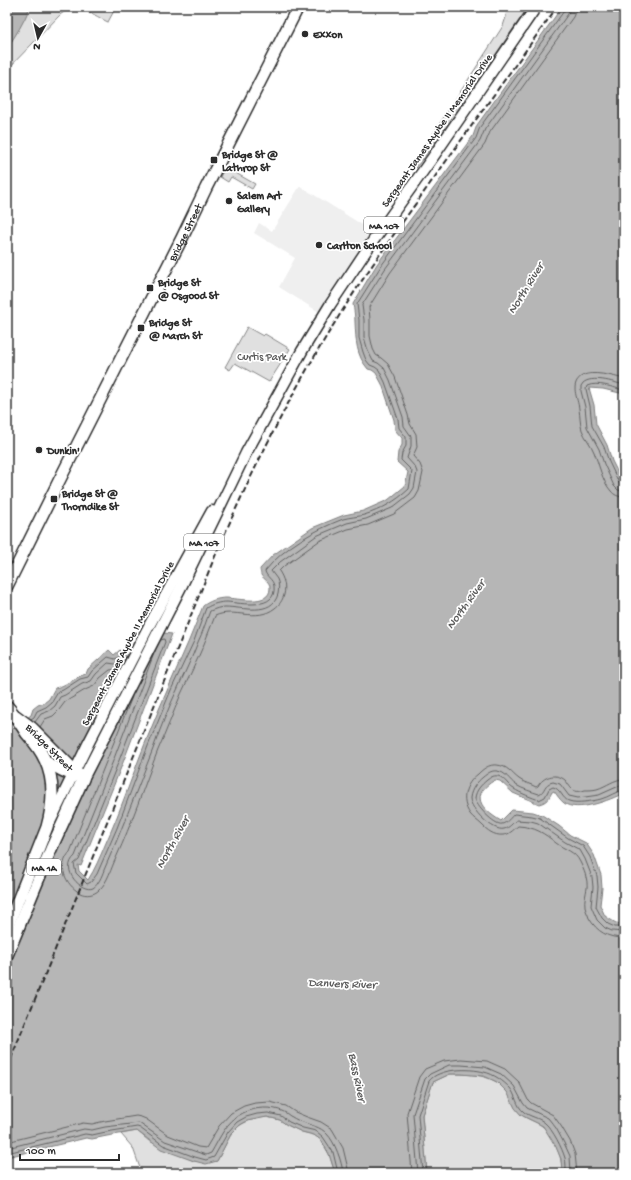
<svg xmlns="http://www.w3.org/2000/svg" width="631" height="1180" viewBox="0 0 631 1180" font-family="'Gochi Hand',sans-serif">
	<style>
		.built { fill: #efefef }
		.green { fill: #e0e0e0; stroke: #868686 }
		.water { fill: #b6b6b6; stroke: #7e7e7e }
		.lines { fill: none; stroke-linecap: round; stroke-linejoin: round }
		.shore { stroke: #636363; stroke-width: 1 }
		.primary-casing { stroke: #2b2b2b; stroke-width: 13 }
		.trunk-casing { stroke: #2b2b2b; stroke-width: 14 }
		.primary { stroke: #fff; stroke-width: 10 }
		.trunk { stroke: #fff; stroke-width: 11 }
		.rail { stroke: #2b2b2b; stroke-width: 2; stroke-dasharray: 6 3; stroke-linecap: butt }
		.poi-dot { fill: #2b2b2b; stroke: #fff; stroke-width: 1.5 }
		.labels { text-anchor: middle; stroke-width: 3.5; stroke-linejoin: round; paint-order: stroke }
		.shield { fill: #fff; stroke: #6b6b6b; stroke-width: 1 }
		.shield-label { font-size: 10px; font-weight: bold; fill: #2b2b2b }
		.poi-label { font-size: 11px; font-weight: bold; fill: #2b2b2b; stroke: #fff; text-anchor: start }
		.street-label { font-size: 11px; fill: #2b2b2b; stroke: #fff }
		.park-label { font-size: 11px; fill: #585858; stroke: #fff }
		.water-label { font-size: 12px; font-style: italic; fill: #5c5c5c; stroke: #fff }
	</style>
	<rect width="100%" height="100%" fill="#fff"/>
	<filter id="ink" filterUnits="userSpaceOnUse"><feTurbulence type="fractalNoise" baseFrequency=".025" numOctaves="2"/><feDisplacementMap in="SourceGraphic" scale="8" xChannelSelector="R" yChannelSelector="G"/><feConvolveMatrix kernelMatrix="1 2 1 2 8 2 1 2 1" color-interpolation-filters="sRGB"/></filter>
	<g filter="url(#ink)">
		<path class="built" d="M300 186 372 231 319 312 279 287 295 258 254 233 259 223 272 231Z"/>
		<g class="green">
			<path d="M7 7H116L108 22C101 19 86 9 79 8 72 7 64 11 59 16L7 70Z"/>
			<path d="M507 7H528L442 133 416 168 417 160 420 154 503 26 506 17Z"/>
			<path d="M225 167 255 184 252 189 231 177 228 182 220 177Z"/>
			<path d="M247 327 263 336 265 334 290 349 269 382 235 363 230 370 225 367Z"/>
			<path d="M450 1074C470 1074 493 1074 507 1091 512 1098 513 1108 521 1114 527 1120 536 1121 542 1126 549 1131 560 1152 561 1161 562 1165 562 1169 562 1173H427L422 1115 433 1082Z"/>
			<path d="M267 1117 280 1120 287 1125 302 1132 314 1135 321 1140 329 1154 335 1173H149L141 1171 133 1148 121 1134 137 1131 149 1141 194 1161H217C232 1134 232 1121 267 1117Z"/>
		</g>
		<g class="water">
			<path d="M7 7H30C24 22 16 35 7 48Z"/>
			<path d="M562 7H624V394L603 389 589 388 594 405 596 424 607 445 612 461 624 485V793C610 800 577 813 564 803 560 800 557 795 554 791L552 792C549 798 547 802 539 804L513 793 500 781 495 780C469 795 481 809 501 821L512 810 533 812 542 815 559 826 570 835 586 843 594 855 601 875 602 888 600 905 605 916 611 920 616 923 624 924V1173H562L561 1159 556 1147 548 1134 543 1126 521 1115 515 1108 507 1092 497 1082 484 1076 461 1074H450L433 1082 422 1115 427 1173H335L329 1154 321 1140 314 1135 302 1132 287 1125 280 1120 267 1117 247 1121 240 1125 231 1134 217 1161 206 1164 194 1161 161 1149 137 1131 107 1136 92 1139 86 1138 7 1157V736L9 732 31 715 33 709 38 705 44 703 49 699 55 688C66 686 75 677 86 674L88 669 109 650 114 655 120 650 127 655 164 633 172 634 122 765 81 866 78 865 79 871 88 880C95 869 100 857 105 845 120 812 131 779 144 746 162 699 185 653 203 606 209 601 218 598 226 598 237 598 270 607 270 588 270 581 264 580 261 575 261 575 260 570 260 569L273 555 312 528 344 515 363 511 388 500 405 486 408 472 397 462 398 452 402 445V438L395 430 394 420 382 384 376 373 372 370 368 369C356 355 356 341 355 322 355 316 354 310 353 304L377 264 473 136 477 125Z"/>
		</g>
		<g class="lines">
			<g class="shore">
				<path d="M624 379C613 376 592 370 582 376 569 384 578 398 579 409 580 416 580 424 582 430 585 438 591 444 594 452 599 464 602 481 611 491 614 495 619 497 624 497"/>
				<path d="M624 385C613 382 592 375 583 383L581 386V391L585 407 587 427 599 449 604 464 614 486 618 490 624 491"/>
				<path d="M624 390C613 388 598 381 587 386L586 389 590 406 592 426 604 447 609 462 619 483 621 485 624 486"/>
				<path d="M161 640 164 639 165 642 118 763 79 860 74 864 76 873 87 884 91 882 97 874 117 828 148 746 171 690 194 641 206 608C212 604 220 602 227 602 241 603 277 611 274 586 273 579 266 577 265 571 284 547 315 530 343 519 350 517 357 517 364 515 381 510 396 501 409 489L412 471 401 460 402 453 406 446V437L399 428 398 419 385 382 379 370 375 367 370 365 366 360 363 352 359 338V320L357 304 381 266 476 138 480 127 564 11 565 7"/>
				<path d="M155 651 113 761 75 856C59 870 82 893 93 888 98 885 102 876 104 870 122 830 137 789 153 749 160 729 168 709 177 690 184 674 192 658 198 642 203 632 206 621 210 611 215 609 220 607 225 607 242 607 272 617 278 594 279 589 279 583 277 579 275 576 273 574 271 571L280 562 316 536 347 523 366 519 392 508 410 494 414 488 417 472 415 467 407 458 411 446V436L404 426 403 417 390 380 384 368 378 363 373 361 368 351 364 337V320L362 305 385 269 480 141 485 129 568 14 570 7"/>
				<path d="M132 697 70 852C57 866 65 884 80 893 86 896 94 895 99 890 108 882 111 868 116 858 132 823 144 786 158 750 166 732 173 713 181 694 189 677 197 661 204 644 208 635 211 625 215 616 234 607 256 623 275 608 280 604 282 601 284 595 286 586 284 579 279 571L284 566 319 541 348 529 368 525 394 514 415 498 419 491 423 472 420 464 413 456 417 447 416 434 410 424 408 415 395 377 388 364 381 358 376 355 373 349 370 336V320L369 307 390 273 485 144 490 132 573 17 575 12 576 7"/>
				<path d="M31 719 34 717 37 711 46 707 52 702 58 692 63 690 80 679 88 677 92 671 108 657 115 659 121 656 126 658"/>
				<path d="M35 722 41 714 49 711 55 706 60 697 65 695 82 684 91 681 96 674 108 663 115 664 121 662 123 663"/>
				<path d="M40 727 45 719 53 716 59 710 65 702 85 690 94 686 100 678 110 670 120 669"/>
				<path d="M624 779C614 779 607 786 597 789 593 790 589 790 585 790 582 791 578 792 575 791 571 790 568 783 565 780 555 772 543 777 538 786L536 787C531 784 524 783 519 779 511 773 508 766 497 765 489 764 483 769 478 774 465 784 460 800 470 814 473 818 478 821 482 825 487 830 494 836 503 835 509 835 513 830 518 826 535 827 544 833 556 843 565 850 575 851 580 862 584 870 588 879 587 888 586 894 584 900 585 906 585 910 588 914 589 918 597 932 608 938 624 938"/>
				<path d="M624 785 619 786 599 795 578 798 569 796 560 784 553 782C543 784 546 791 539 794 533 792 522 789 516 785 509 780 506 772 497 771 491 770 487 774 483 777 477 782 471 789 470 798 470 809 493 832 504 829 509 828 513 823 516 820L531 821 538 823 565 842 580 850 585 859 592 877 593 887 591 906 597 920 605 928 612 931 624 932"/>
				<path d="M624 790C616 791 609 797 601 799 594 801 576 804 569 801 562 799 561 789 553 787L549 789 545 797 539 800C533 798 520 793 514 789 508 786 505 778 498 776 493 775 490 778 487 780 481 785 476 790 475 798 475 805 495 826 502 824 507 823 511 817 514 814L532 816 540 818 568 838 583 846 590 857 597 876 598 887 596 907 602 918 608 924 615 927H624"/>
				<path d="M7 1142 83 1123 92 1124 105 1121 136 1116 141 1117 146 1119 168 1135 198 1147 206 1148 219 1126 231 1113 244 1106 255 1103 270 1102 286 1106 295 1112 307 1117 321 1122 332 1129 343 1148 349 1173"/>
				<path d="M7 1148 84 1129 92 1130 105 1127 139 1123 165 1141 197 1152 206 1155 211 1153C220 1138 226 1121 243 1113 254 1107 273 1106 284 1112 287 1113 289 1116 292 1117 295 1119 299 1121 303 1122 311 1126 320 1126 327 1134 335 1142 342 1162 343 1173"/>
				<path d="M7 1153 85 1134 92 1135 106 1132 137 1127 140 1128 163 1145 195 1157 206 1160 214 1157 228 1132 237 1122 246 1117 257 1114 268 1113 281 1116 289 1122 303 1128 316 1131 323 1137 333 1152 338 1173"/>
				<path d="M412 1173 407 1113 419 1077 425 1069 444 1061 461 1059 487 1061 505 1069 519 1082 528 1100 531 1103 553 1115 561 1126 570 1141 575 1154 577 1173"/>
				<path d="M418 1173 413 1114 425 1079 430 1074 449 1065H461L485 1067 501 1074 514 1086 523 1103 527 1108 548 1118 556 1128 564 1143 570 1156 571 1173"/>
				<path d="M423 1173 418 1115 429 1081C439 1068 470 1068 484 1072 494 1074 503 1081 510 1088 516 1095 516 1106 524 1112 530 1117 540 1118 545 1123 553 1130 562 1148 565 1158 566 1162 566 1168 566 1173"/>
			</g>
			<defs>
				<g id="primary">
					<path d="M45 760C57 770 69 775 83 779L182 585 246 453 302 351 330 305 368 248 433 157 536 7"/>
					<path d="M50 822 88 744 150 624 212 511"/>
				</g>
				<g id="trunk">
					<path id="s1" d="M7 586 58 483 182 238 206 188 298 7"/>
					<path d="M7 706C15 715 21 725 27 734 34 742 41 751 45 760 55 781 53 805 47 827L7 928"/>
					<path d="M7 955 51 849 83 779 32 728 16 716"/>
				</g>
			</defs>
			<use href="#primary" class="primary-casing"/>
			<use href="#trunk" class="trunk-casing"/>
			<use href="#primary" class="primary"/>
			<use href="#trunk" class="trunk"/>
			<path class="rail" d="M7 1068 213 561C249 476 290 394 339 316 369 268 402 223 434 178 475 121 516 64 557 7"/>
		</g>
	</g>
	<g class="poi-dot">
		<circle cx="305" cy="34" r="4"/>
		<rect x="210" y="156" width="8" height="8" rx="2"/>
		<circle cx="229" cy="201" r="4"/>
		<circle cx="319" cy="245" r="4"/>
		<rect x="146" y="284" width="8" height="8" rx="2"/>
		<rect x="137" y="324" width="8" height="8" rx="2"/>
		<circle cx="39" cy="450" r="4"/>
		<rect x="50" y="495" width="8" height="8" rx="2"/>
	</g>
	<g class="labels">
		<g class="shield">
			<rect x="364" y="217" width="40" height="16" rx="3"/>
			<rect x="184" y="534" width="40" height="16" rx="3"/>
			<rect x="27" y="859" width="34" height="16" rx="3"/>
		</g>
		<g class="shield-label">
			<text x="384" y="229">MA 107</text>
			<text x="204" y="546">MA 107</text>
			<text x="44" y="871">MA 1A</text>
		</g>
		<g class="poi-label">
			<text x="313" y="38">Exxon</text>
			<text x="222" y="158">Bridge St @<tspan x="222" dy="13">Lathrop St</tspan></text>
			<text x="237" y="199">Salem Art<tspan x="237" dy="13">Gallery</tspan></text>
			<text x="327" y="249">Carlton School</text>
			<text x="158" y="286">Bridge St<tspan x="158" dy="13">@ Osgood St</tspan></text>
			<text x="149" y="326">Bridge St<tspan x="149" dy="13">@ March St</tspan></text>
			<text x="47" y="454">Dunkin'</text>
			<text x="62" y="497">Bridge St @<tspan x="62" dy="13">Thorndike St</tspan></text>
		</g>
		<g class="street-label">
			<text transform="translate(436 130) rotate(-55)" y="4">Sergeant James Ayube II Memorial Drive</text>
			<text dy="4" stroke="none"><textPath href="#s1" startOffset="396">Bridge Street</textPath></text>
			<text transform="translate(127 643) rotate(-62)" y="4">Sergeant James Ayube II Memorial Drive</text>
			<text transform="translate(50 747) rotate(45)" y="4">Bridge Street</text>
		</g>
		<g class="park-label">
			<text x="262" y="360">Curtis Park</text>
		</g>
		<g class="water-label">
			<text transform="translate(525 288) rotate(-58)" y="4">North River</text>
			<text transform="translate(465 604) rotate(-54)" y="4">North River</text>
			<text transform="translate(172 842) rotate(-61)" y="4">North River</text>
			<text transform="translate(342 983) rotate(2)" y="4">Danvers River</text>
			<text transform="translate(358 1077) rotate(78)" y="4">Bass River</text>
		</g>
	</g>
	<rect width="631" height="1180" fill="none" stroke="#fff" stroke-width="24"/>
	<rect x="12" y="12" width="607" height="1156" fill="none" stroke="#2b2b2b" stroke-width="1.5" filter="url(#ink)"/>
	<g transform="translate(38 38) rotate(188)" stroke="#ffffff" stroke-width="3" paint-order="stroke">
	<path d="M0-3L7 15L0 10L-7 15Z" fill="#2b2b2b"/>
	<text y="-6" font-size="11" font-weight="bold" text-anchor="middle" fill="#2b2b2b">N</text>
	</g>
	<path d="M20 1154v6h99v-6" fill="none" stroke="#2b2b2b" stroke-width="2"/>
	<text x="26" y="1154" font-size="12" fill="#2b2b2b" stroke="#ffffff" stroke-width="3" paint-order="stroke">100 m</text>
</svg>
